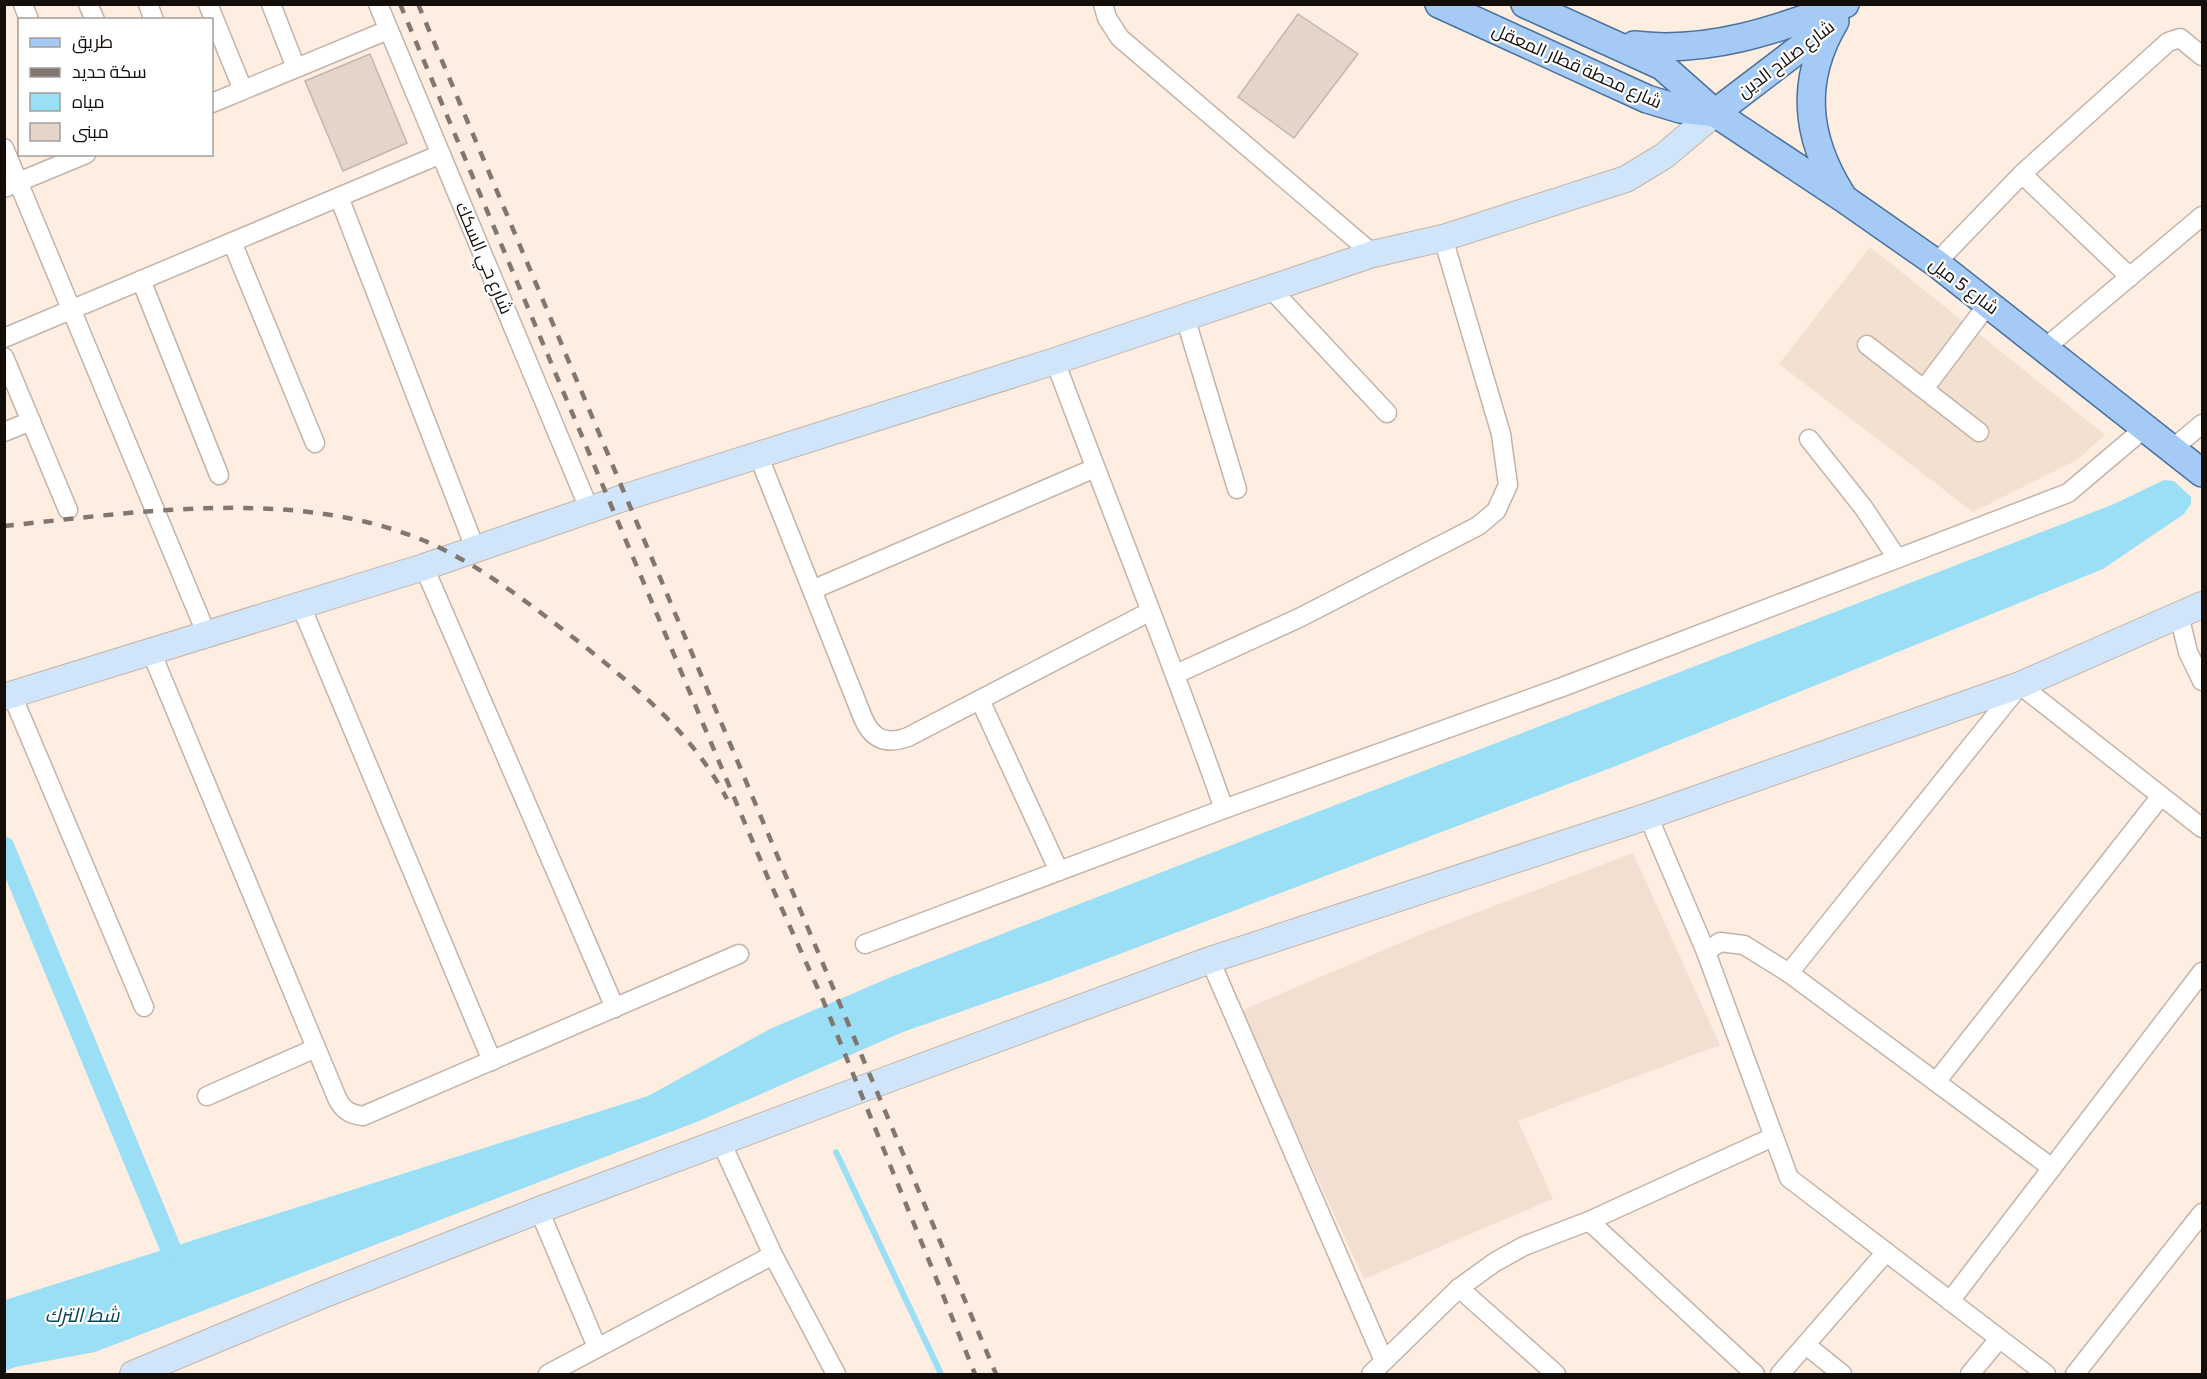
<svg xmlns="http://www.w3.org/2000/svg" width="2207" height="1379" viewBox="0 0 2207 1379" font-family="Commissioner,Cairo,sans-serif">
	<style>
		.commercial { fill: #f2e0d0 }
		.education { fill: #f3dfd1 }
		.water { fill: #9adff5 }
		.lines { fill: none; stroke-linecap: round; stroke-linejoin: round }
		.stream { stroke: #9adff5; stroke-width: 6 }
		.canal { stroke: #9adff5; stroke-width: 21 }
		.building { fill: #e4d4c9; stroke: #c4b5aa; stroke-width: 1.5 }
		.street-casing { stroke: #c3b3a8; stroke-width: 21 }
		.secondary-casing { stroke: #c3b3a8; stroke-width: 28 }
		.primary-casing { stroke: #4a719e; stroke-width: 30 }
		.street { stroke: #fff; stroke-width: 18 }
		.secondary { stroke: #d1e5fa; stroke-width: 26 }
		.primary { stroke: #a4caf5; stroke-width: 27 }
		.rail { stroke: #81776f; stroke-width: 4.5; stroke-dasharray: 10 10; stroke-linecap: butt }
		.labels { text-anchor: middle; stroke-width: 4.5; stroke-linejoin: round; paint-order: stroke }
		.street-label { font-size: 18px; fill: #130e0a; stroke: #fff }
		.water-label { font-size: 20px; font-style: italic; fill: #074454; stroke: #fff }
	</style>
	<rect width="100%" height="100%" fill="#feeee2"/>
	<path class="commercial" d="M1870 247 2105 435 2077 460 1973 512 1779 364Z"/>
	<path class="education" d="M1633 853 1720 1045 1518 1121 1553 1199 1364 1279 1240 1011 1431 930Z"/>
	<path class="water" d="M2164 480 2174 481 2191 497V504L2184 514 2103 569 1616 766 1051 980 903 1032 699 1121 95 1352 15 1367 5 1371V1300L648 1096 770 1029 896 975 2114 504Z"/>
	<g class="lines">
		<path class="stream" d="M836 1152 941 1374"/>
		<path class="canal" d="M4 847 170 1247"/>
	</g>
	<g class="building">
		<path d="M1298 14 1358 54 1294 138 1238 97Z"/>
		<path d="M370 54 407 143 343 171 305 81Z"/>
	</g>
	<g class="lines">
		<defs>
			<g id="street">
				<path d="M23 4 29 20"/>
				<path d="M88 4 95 20"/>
				<path d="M148 4 154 20"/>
				<path d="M208 4 243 90"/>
				<path d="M271 4 296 68"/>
				<path d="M378 4 590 511"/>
				<path d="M1103 4 1107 18 1120 38 1373 254"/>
				<path d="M212 103 388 30"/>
				<path d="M4 148 207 635"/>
				<path d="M2022 174 2130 277"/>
				<path d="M4 188 86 154"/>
				<path d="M339 197 475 548"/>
				<path d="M232 242 315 443"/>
				<path d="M1936 263 2022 174 2168 42 2180 38 2202 56"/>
				<path d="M141 280 219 475"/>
				<path d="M1271 289 1387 413"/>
				<path d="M1185 317 1237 489"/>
				<path d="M4 338 441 154"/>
				<path d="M1867 345 1979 432"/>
				<path d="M2045 348 2202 216"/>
				<path d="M4 357 68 510"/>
				<path d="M1055 361C1111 511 1171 658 1224 809"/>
				<path d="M1924 389 1988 304"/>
				<path d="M4 432 31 421"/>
				<path d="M1809 439 1863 507 1897 558"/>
				<path d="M2172 449 2202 424"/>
				<path d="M759 457 863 718C872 739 886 745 908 737L1149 612"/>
				<path d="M424 567 615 1008"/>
				<path d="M812 590 1095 468"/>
				<path d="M301 606 492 1061"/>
				<path d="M2179 615 2188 652 2202 681"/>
				<path d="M152 654 337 1098C343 1110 349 1114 363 1116L739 954"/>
				<path d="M1176 674 1299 618 1478 526 1496 511 1508 485 1501 434 1443 238"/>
				<path d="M12 695 144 1007"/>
				<path d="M980 700 1059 871"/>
				<path d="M1648 816 1706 952 1789 1178 2046 1374"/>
				<path d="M865 944 1224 809 1565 686 2068 493 2146 427"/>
				<path d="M1706 952 1720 942 1744 945 1789 973 2052 1168"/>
				<path d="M1210 960 1384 1361"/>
				<path d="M1789 973 2020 685 2202 828"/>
				<path d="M1936 1082 2161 796"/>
				<path d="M207 1096 316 1048"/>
				<path d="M721 1142 773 1255 836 1374"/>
				<path d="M539 1210 597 1347"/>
				<path d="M1589 1221 1755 1374"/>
				<path d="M1459 1288 1556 1374"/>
				<path d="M1950 1301 2202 972"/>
				<path d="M1806 1345 1842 1374"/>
				<path d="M548 1374 773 1255"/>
				<path d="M1371 1374 1459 1288 1495 1262 1524 1246 1589 1221 1773 1137"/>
				<path d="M1780 1374 1886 1252"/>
				<path d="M1970 1374 1999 1339"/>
				<path d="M2075 1374 2202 1213"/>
			</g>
			<g id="secondary">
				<path d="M4 697 424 567 626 497 1055 361 1373 254 1443 238 1626 179 1664 156 1715 113"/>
				<path d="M133 1374 325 1294 539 1210 859 1090 1210 960 1648 816 2020 685 2202 605"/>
			</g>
			<g id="primary">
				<path d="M1439 4 1647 99 1680 109 1715 113"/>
				<path d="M1525 4 1662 66 1715 113 1843 198 1936 263 2202 473"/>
				<path d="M1835 21C1800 80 1805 136 1841 194"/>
				<path d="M1634 45C1707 54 1777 30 1845 4"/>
				<path d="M1715 113 1829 26"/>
			</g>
		</defs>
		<use href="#street" class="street-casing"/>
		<use href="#secondary" class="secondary-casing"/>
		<use href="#primary" class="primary-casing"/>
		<use href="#street" class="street"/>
		<use href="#secondary" class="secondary"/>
		<use href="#primary" class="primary"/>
		<g class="rail">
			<path d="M400 4 768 878 823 1000 975 1374"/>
			<path d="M418 4 996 1374"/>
			<path d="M4 526C139 512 297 487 425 541 483 566 533 607 583 645 640 691 692 733 727 799"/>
		</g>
	</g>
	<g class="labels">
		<g class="street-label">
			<text transform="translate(1786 59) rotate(-37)" y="6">شارع صلاح الدين</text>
			<text transform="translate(1577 66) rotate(24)" y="6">شارع محطة قطار المعقل</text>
			<text transform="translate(484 258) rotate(67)" y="6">شارع حي السكك</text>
			<text transform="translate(1964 286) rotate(37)" y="6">شارع 5 ميل</text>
		</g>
		<g class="water-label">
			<text x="82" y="1322">شط الترك</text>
		</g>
	</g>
	<rect width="2207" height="1379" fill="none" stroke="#130e0a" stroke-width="12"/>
	<rect x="18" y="18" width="195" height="138" fill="#ffffff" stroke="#a19f9d" stroke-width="1.5"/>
	<rect x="30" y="38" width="30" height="9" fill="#a4caf5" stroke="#a19f9d" stroke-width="1.5"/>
	<text x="72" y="48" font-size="18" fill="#130e0a">طريق</text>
	<rect x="30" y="68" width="30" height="9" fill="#81776f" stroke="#a19f9d" stroke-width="1.5"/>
	<text x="72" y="78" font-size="18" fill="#130e0a">سكة حديد</text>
	<rect x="30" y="93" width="30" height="18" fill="#9adff5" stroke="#a19f9d" stroke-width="1.5"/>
	<text x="72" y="108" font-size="18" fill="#130e0a">مياه</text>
	<rect x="30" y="123" width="30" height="18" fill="#e4d4c9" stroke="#a19f9d" stroke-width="1.5"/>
	<text x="72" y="138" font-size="18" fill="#130e0a">مبنى</text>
</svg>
